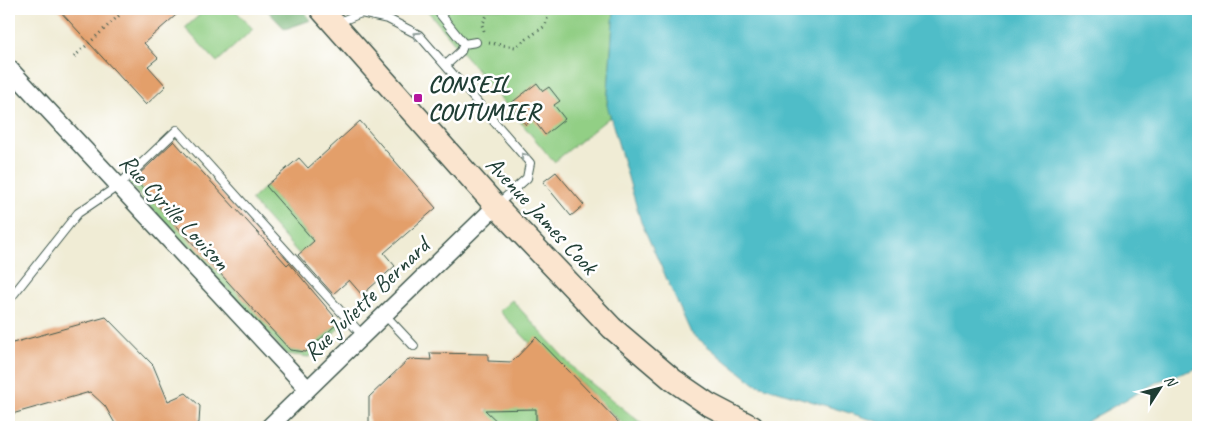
<svg xmlns="http://www.w3.org/2000/svg" width="1207" height="436" viewBox="0 0 1207 436" font-family="Caveat,sans-serif">
	<style>
		.green { fill: #92cf85; stroke: #58865c }
		.forest { fill: #75b272; stroke: #4a7853 }
		.water { fill: #50bdc8; stroke: #387d7e }
		.building { fill: #e39f6b }
		.lines { fill: none; stroke-linecap: round; stroke-linejoin: round }
		.lane-casing { stroke: #3e574c; stroke-width: 10 }
		.street-casing { stroke: #3e574c; stroke-width: 19 }
		.secondary-casing { stroke: #3e574c; stroke-width: 25 }
		.path { stroke: #3e574c; stroke-width: 3; stroke-dasharray: 1 4; stroke-linecap: butt }
		.lane { stroke: #fff; stroke-width: 8 }
		.street { stroke: #fff; stroke-width: 16 }
		.secondary { stroke: #fbe5cf; stroke-width: 22 }
		.oneway { stroke: #8f9e9a }
		.poi-dot { fill: #b5179e; stroke: #fff; stroke-width: 2 }
		.labels { text-anchor: middle; stroke-width: 5; stroke-linejoin: round; paint-order: stroke }
		.poi-label { font-size: 24px; font-weight: bold; fill: #1f3d34; stroke: #fff; text-anchor: start }
		.street-label { font-size: 24px; fill: #1f3d34; stroke: #fff }
	</style>
	<rect width="100%" height="100%" fill="#fff"/>
	<filter id="ink" filterUnits="userSpaceOnUse"><feTurbulence type="fractalNoise" baseFrequency=".02" numOctaves="2"/><feDisplacementMap in="SourceGraphic" scale="10" xChannelSelector="R" yChannelSelector="G"/><feConvolveMatrix kernelMatrix="1 2 1 2 8 2 1 2 1" color-interpolation-filters="sRGB"/></filter>
	<filter id="wash" filterUnits="userSpaceOnUse"><feTurbulence type="fractalNoise" baseFrequency=".0096" numOctaves="4" result="noise"/><feDisplacementMap in="SourceGraphic" scale="20" xChannelSelector="R" yChannelSelector="G"/><feGaussianBlur stdDeviation="1.12" result="paint"/><feColorMatrix in="noise" values="0 0 0 0 0 0 0 0 0 0 0 0 0 0 0 0 0 1.4 0 .05"/><feComposite in="paint" operator="in"/></filter>
	<g filter="url(#wash)">
		<rect width="100%" height="100%" fill="#f0ecd5"/>
		<g class="green">
			<path d="M206 9H234L253 29 217 62 185 28Z"/>
			<path d="M426 9H614L607 104 611 116 554 162Z"/>
			<path d="M133 178 290 350 306 352 339 322 341 326 309 357 287 354 128 183Z"/>
			<path d="M266 186 314 241 299 254 251 200Z"/>
			<path d="M512 300 576 371 646 427H639L635 423 630 427H626L575 377 536 414V427H421V424L487 415 488 410 530 343 499 311Z"/>
		</g>
		<path class="forest" d="M266 9H302L311 20 285 29Z"/>
		<path class="water" d="M614 9H1198V368L1159 381 1077 427 892 426 755 384 691 333 641 222 607 105Z"/>
		<g id="blocks">
			<g class="building">
				<path d="M58 9H183L144 43 158 58 148 66 166 86 146 105Z"/>
				<path d="M537 83 543 91 549 87 560 101 554 105 565 119 545 135 533 119 526 125 510 104Z"/>
				<path d="M360 121 436 208 384 253 395 266 362 295 349 280 333 294 298 255 314 241 266 186 299 158 308 168Z"/>
				<path d="M174 141 287 265 289 263 339 322 306 352 290 350 134 179Z"/>
				<path d="M556 172 584 205 571 216 543 182Z"/>
				<path d="M106 317 153 365 168 401 186 393 200 406 199 423 190 427H117L105 406 90 392 12 414 9 402V344Z"/>
				<path d="M536 337 623 427H536V409L485 410 503 427H369V397L409 359 431 360 430 353 488 354V361L512 362Z"/>
			</g>
		</g>
	</g>
	<g filter="url(#ink)">
		<use href="#blocks" fill-opacity="0" stroke="#3e574c" stroke-width="1"/>
		<g class="lines">
			<defs>
				<g id="lane">
					<path d="M436 9 464 44 476 42"/>
					<path d="M337 23 361 13 388 19 419 35 530 163 527 178 498 204"/>
					<path d="M446 65 461 51 464 44"/>
					<path d="M9 300 78 213 118 186 177 130 362 335"/>
					<path d="M384 314 414 346"/>
				</g>
				<g id="street">
					<path d="M9 68 307 388"/>
					<path d="M269 427 496 206"/>
				</g>
				<path id="secondary" d="M321 9 496 206 612 328 673 380 708 404 752 427"/>
			</defs>
			<use href="#lane" class="lane-casing"/>
			<use href="#street" class="street-casing"/>
			<use href="#secondary" class="secondary-casing"/>
			<g class="path">
				<path d="M484 31 482 25 490 9"/>
				<path d="M489 43 515 47 545 26 550 9"/>
				<path d="M74 57 126 9"/>
			</g>
			<use href="#lane" class="lane"/>
			<use href="#street" class="street"/>
			<use href="#secondary" class="secondary"/>
		</g>
		<defs><path id="oneway-chevron" d="M-2-3.5L2.5 0L-2 3.5" fill="none" stroke-width="1.6" stroke-linecap="round" stroke-linejoin="round" transform="scale(1.25)"/></defs>
		<g class="oneway">
			<use href="#oneway-chevron" transform="translate(416 35) rotate(-146)"/>
			<use href="#oneway-chevron" transform="translate(524 156) rotate(-130)"/>
		</g>
	</g>
	<rect class="poi-dot" x="413" y="93" width="10" height="10" rx="2.5"/>
	<g class="labels">
		<g class="poi-label">
			<text x="428" y="92">CONSEIL<tspan x="428" dy="28">COUTUMIER</tspan></text>
		</g>
		<g class="street-label">
			<text transform="translate(175 212) rotate(47)" y="8">Rue Cyrille Louison</text>
			<text transform="translate(542 215) rotate(47)" y="8">Avenue James Cook</text>
			<text transform="translate(366 299) rotate(-44)" y="8">Rue Juliette Bernard</text>
		</g>
	</g>
	<rect width="1207" height="436" fill="none" stroke="#fff" stroke-width="30"/>
	<g transform="translate(1160 388) rotate(54)" stroke="#ffffff" stroke-width="4" paint-order="stroke">
	<path d="M0-4L9 19L0 12L-9 19Z" fill="#1f3d34"/>
	<text y="-8" font-size="14" font-weight="bold" text-anchor="middle" fill="#1f3d34">N</text>
	</g>
</svg>
